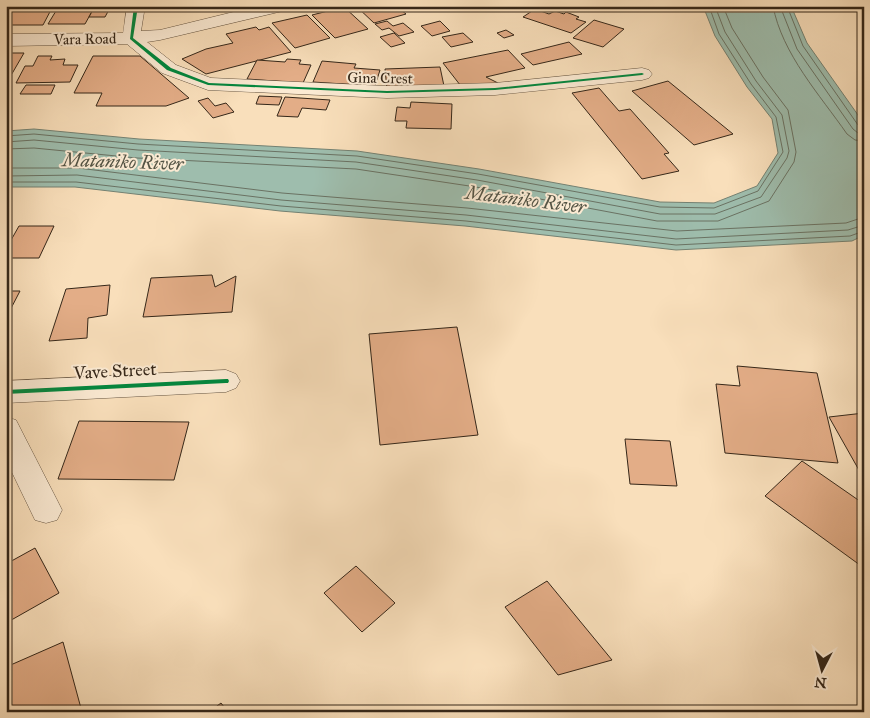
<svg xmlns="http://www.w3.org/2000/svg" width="870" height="718" viewBox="0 0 870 718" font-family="'IM FELL Great Primer',serif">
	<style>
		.water { fill: #9ebdad; stroke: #748172 }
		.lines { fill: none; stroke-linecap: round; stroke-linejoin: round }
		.shore { stroke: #6a7263; stroke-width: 1 }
		.building { fill: #e3ad87; stroke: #352719 }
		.minor-casing { stroke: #665542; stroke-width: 1 }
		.minor { fill: #fbead3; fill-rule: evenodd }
		.cycleway-casing { stroke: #fbead3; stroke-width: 3 }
		.cycleway { fill: #00873e; fill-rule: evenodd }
		.labels { text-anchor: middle; stroke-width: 4; stroke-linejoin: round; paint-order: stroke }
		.far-street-label { font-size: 15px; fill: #352719; stroke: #fbead3 }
		.street-label { font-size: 18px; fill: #352719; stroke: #fbead3 }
		.water-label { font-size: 19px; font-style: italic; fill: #545445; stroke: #fbead3 }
	</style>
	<rect width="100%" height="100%" fill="#f9dfbb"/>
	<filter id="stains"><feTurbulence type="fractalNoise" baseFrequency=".004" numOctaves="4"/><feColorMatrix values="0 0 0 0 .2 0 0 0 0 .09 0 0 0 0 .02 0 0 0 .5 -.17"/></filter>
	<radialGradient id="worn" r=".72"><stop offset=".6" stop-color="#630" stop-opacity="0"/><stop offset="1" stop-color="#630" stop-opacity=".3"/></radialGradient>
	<path class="water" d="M703 6H791L807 43 858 115 864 127V235L852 241 676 250 465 226 280 211 75 187H6V131L34 129 139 139 357 151 479 169 660 202 714 203 757 186 778 153 772 119 747 87 715 36Z"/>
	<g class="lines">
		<g class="shore">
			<path d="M773 6C782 54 820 95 847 134L855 140 864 141"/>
			<path d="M780 6 797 49 853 129 858 133 864 134"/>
			<path d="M787 6 803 46 858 125 864 127"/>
			<path d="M6 136 34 134 138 144 357 156 478 174 660 207 714 208 758 191 783 152 776 117 751 84 719 34 709 6"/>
			<path d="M6 142 34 140 138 150 356 162 477 180 660 214H715L761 197 787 158 789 151 782 115 756 81 725 32 715 6"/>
			<path d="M6 149 34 148 137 158 356 169 476 187 657 221H718L769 201 794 162 796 152 788 110 763 77 732 28 723 6"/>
			<path d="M6 168H78L282 193 467 208 677 231 846 223 864 217"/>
			<path d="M6 176 77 175 281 200 466 215 676 239 848 230 864 225"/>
			<path d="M6 182H76L281 206 466 221 676 245 850 236 864 231"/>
		</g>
	</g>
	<g class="building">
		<path d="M6 6H53L43 25H6Z"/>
		<path d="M59 6H95L85 24H48Z"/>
		<path d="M95 6H111L105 17H89Z"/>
		<path d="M356 6H396L406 14 374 23Z"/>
		<path d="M589 6H629L630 8H589Z"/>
		<path d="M344 7 368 29 335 38 312 15Z"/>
		<path d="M535 9 549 14 555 11 564 14 566 12 579 17 576 19 586 22 571 33 523 17Z"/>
		<path d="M307 15 330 38 295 48 272 23Z"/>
		<path d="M594 20 624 29 603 47 573 38Z"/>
		<path d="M387 21 393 26 403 23 414 32 399 36 389 28 382 30 375 24Z"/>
		<path d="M440 21 450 31 432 36 421 26Z"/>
		<path d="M256 27 259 30 269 27 291 52 206 74 182 59 206 49 233 43 226 34Z"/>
		<path d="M506 30 514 35 504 38 497 33Z"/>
		<path d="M394 33 405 43 391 47 380 37Z"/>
		<path d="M463 33 473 42 451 47 442 37Z"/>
		<path d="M569 42 582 54 533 65 521 54Z"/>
		<path d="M508 50 525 68 486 77 498 83 464 90 443 63Z"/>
		<path d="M6 53H24L6 84Z"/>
		<path d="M38 56H52L50 60 65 59 63 65H78L70 82 16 83 25 66H33Z"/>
		<path d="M93 56H140L189 98 166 106H96L102 93H74Z"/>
		<path d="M287 59 301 60 299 64 311 65 303 83 247 79 257 60 285 62Z"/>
		<path d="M322 61 356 64 354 68 380 70 375 86 313 82Z"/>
		<path d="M440 67 444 86 387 89 385 69Z"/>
		<path d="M668 81 733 134 694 145 632 91Z"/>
		<path d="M26 85H55L51 94H20Z"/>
		<path d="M599 88 619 111 630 109 669 153 664 154 679 171 642 179 572 93Z"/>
		<path d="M259 96 282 97 279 105 256 104Z"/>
		<path d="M285 97 330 100 326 110 302 108 298 117 277 116Z"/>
		<path d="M208 98 215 106 226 103 234 112 213 118 198 101Z"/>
		<path d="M411 102 452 104 451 129 406 128 407 121H395L397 107 410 108Z"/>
		<path d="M19 226H54L39 258H6V249Z"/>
		<path d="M212 275 215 287 236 276 232 312 143 317 151 278Z"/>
		<path d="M110 285 107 315 88 318 87 338 49 341 66 289Z"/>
		<path d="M6 291H20L6 318Z"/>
		<path d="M457 327 478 435 380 445 369 334Z"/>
		<path d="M737 366 817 373 838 463 725 453 716 384 740 386Z"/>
		<path d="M864 413V479L829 417Z"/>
		<path d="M79 421 189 422 174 480 58 479Z"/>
		<path d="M625 439 670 441 677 486 630 484Z"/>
		<path d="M802 461 864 504V568L765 496Z"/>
		<path d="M35 548 59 593 6 623V564Z"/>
		<path d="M356 566 395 603 362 632 324 593Z"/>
		<path d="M547 581 612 660 558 675 505 607Z"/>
		<path d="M63 642 82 712H6V667Z"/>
		<path d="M221 703 228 712H209Z"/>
	</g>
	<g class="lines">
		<defs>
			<g id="minor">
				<path d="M127 6H145L141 31 160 30 258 6H290L287 10 160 40 147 42 176 65 211 78 387 86 495 83 642 68 649 70 652 74 649 78 642 80 495 95 387 98 208 90 162 73 127 44 6 46V34L123 33Z"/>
				<path d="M226 370 236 374 240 381 236 388 226 392 6 403V381Z"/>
				<path d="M6 417 16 420 57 500 62 510 57 520 46 523 35 520 6 460Z"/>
			</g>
		</defs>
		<use href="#minor" class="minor-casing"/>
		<use href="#minor" class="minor"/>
		<defs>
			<g id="cycleway">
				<path d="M134 6H138L133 38 171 68 209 83 387 91 495 88 642 73 644 74 642 75 495 90 387 93 208 85 167 70 130 39Z"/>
				<path d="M226 379H228L229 381 228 383H226L6 394V390Z"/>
			</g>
		</defs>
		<use href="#cycleway" class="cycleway-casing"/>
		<use href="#cycleway" class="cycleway"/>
	</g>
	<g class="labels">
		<g class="far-street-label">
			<text transform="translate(85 39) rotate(-1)" y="5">Vara Road</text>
			<text transform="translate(380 78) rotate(1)" y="5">Gina Crest</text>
		</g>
		<g class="street-label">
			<text transform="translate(115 371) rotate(-3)" y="6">Vave Street</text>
		</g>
		<g class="water-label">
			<text transform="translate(123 161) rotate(2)" y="7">Mataniko River</text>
			<text transform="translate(526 199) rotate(7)" y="7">Mataniko River</text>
		</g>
	</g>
	<rect width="870" height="718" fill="none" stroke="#f9dfbb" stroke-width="25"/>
	<rect x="8" y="8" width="855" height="703" fill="none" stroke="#352719" stroke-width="2.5"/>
	<rect x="12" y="12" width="845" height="693" fill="none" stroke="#352719"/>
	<g transform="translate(822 670) rotate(186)" stroke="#fbead3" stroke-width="4" paint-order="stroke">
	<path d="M0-4L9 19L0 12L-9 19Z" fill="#352719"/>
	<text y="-8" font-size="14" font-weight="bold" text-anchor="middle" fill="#352719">N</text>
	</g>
	<rect width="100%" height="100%" filter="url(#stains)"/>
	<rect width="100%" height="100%" fill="url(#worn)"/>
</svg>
